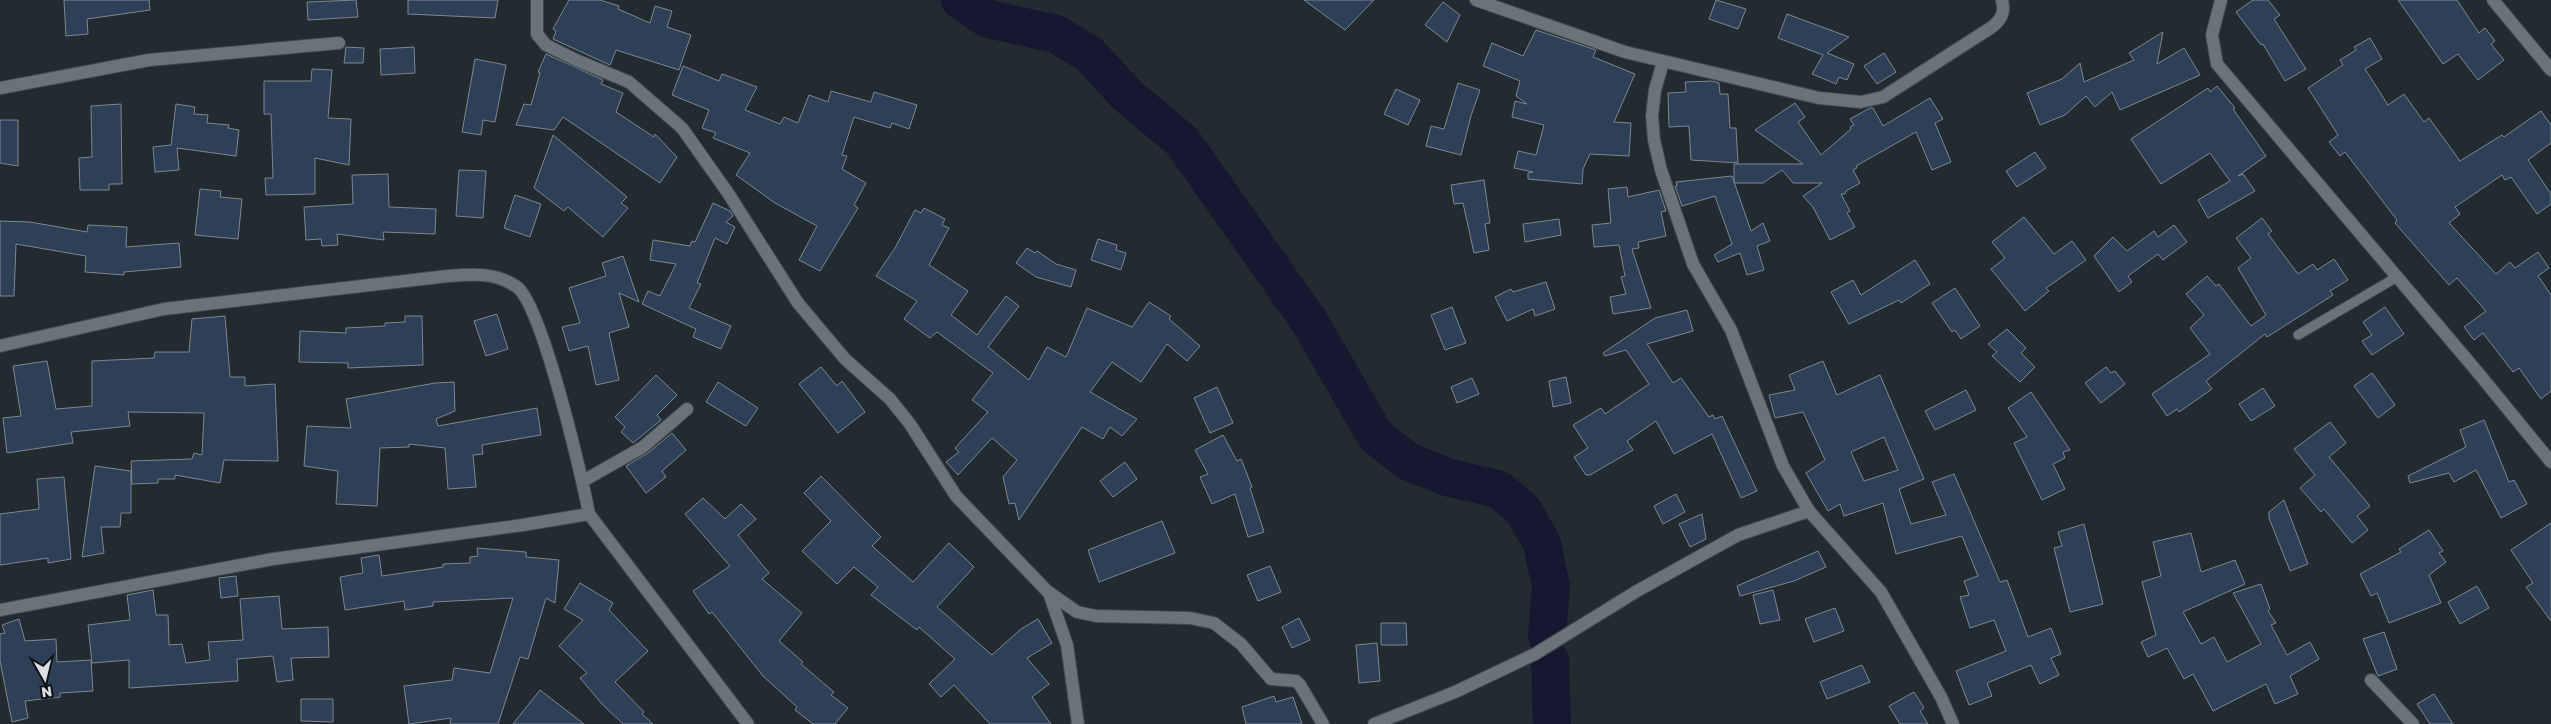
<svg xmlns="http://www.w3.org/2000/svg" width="2551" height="724" viewBox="0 0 2551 724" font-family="'Golos Text',sans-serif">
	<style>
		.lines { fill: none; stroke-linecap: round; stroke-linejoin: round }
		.river { stroke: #15182f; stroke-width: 38 }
		.building { fill: #2e4057; stroke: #7f868f; fill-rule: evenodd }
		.service-casing { stroke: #41494d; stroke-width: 11 }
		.minor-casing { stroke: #41494d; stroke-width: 14 }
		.service { stroke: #697479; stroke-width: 9 }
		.minor { stroke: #697479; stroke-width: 12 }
	</style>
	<rect width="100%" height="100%" fill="#222b30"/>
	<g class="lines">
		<g class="river">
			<path d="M960 0 988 19 1056 34 1089 54 1128 96 1182 141 1309 321 1375 435 1407 461 1450 478 1498 489 1522 509 1542 543 1551 587 1547 636"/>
			<path d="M1550 660 1552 724"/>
		</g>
	</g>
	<g class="building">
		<path d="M64 0H149L150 10 87 19 88 34 66 36Z"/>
		<path d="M356 0 358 17 308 20 307 2Z"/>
		<path d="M408 0H498L495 18 408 14Z"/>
		<path d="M569 0H600L619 6 618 9 650 23 655 6 672 11 667 27 691 35 679 70 616 50 610 65 553 39 556 31 553 29Z"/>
		<path d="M1304 0H1374L1345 30Z"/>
		<path d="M1716 0 1746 9 1738 29 1709 19Z"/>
		<path d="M2253 0H2268L2280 15 2274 19 2306 69 2285 81 2263 44 2261 45 2236 12Z"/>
		<path d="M2398 0H2457L2479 33 2485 28 2495 41 2491 44 2504 60 2478 80 2458 54 2443 64Z"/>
		<path d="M1443 2 1460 15 1447 42 1425 25Z"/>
		<path d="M1787 14 1849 37 1827 53 1854 64 1847 80 1839 77 1836 84 1812 74 1823 55 1778 38Z"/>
		<path d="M1536 30 1596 50 1593 57 1635 74 1614 122 1631 123 1629 156 1590 154 1583 169 1582 184 1528 179V173L1533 172 1514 168 1518 151 1536 155 1544 125 1512 117 1515 101 1527 104 1516 96 1520 81 1483 66 1492 43 1523 56Z"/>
		<path d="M2163 32 2157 64 2184 48 2200 75 2120 110 2112 92 2095 107 2086 96 2065 115 2040 125 2027 93 2062 79 2080 63 2084 82 2134 60 2129 53Z"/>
		<path d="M2370 38 2382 59 2365 69 2388 105 2404 94 2424 122 2429 118 2460 161 2502 135 2504 137 2541 111 2551 125V143L2528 160 2551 194V204L2537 214 2511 177 2505 180 2502 175 2455 207 2460 214 2449 223 2496 274 2510 262 2515 268 2538 252 2549 268 2538 276 2551 295V391L2541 399 2519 368 2513 372 2483 333 2474 340 2464 327 2486 311 2457 278 2449 285 2395 223 2397 220 2345 152 2340 156 2329 142 2338 135 2308 88 2343 65 2340 60 2356 50 2354 47Z"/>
		<path d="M346 47 364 48 363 63H344Z"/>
		<path d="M414 47 415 73 381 75 380 49Z"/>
		<path d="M1884 53 1896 72 1877 84 1864 66Z"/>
		<path d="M546 54 603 80 601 84 623 93 616 112 654 137 655 134 677 157 660 183 563 117 554 130 516 125 524 104 531 105 540 73 538 72Z"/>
		<path d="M475 59 506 65 495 122 483 120 481 135 462 132Z"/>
		<path d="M683 66 719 81 722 74 757 87 745 110 780 124 784 117 798 123 809 95 828 102 831 91 871 102 874 92 917 105 909 129 892 123 890 128 854 117 842 155 847 156 842 169 866 183 854 205 858 208 820 271 799 260 817 226 775 203 736 175 750 153 713 138 716 133 702 128 709 110 672 95Z"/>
		<path d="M312 69 332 70 328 118 351 119 349 165 315 158V194L266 195 265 178H273L271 114H264V81H311Z"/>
		<path d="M1712 81 1719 83 1720 94H1728L1730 128H1736L1738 163 1691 160 1689 126 1669 127 1668 93 1686 92 1685 82Z"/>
		<path d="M1458 83 1480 90 1471 116 1461 155 1426 146 1431 126 1444 129Z"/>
		<path d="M2217 86 2235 108 2233 109 2266 156 2238 176 2243 174 2255 191 2208 218 2198 200 2230 181 2210 153 2161 184 2131 139 2208 88 2210 92Z"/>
		<path d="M1396 89 1420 100 1408 125 1384 114Z"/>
		<path d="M1930 98 1943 119 1935 123 1951 162 1932 170 1916 132 1856 166 1857 168 1853 170 1860 183 1846 191 1845 194H1841L1850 211 1847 213 1855 227 1830 240 1813 207 1803 196 1822 183H1793L1782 170 1763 183H1734V164H1803L1755 130 1795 103 1805 117 1798 122 1821 155 1851 129 1850 127 1854 125 1850 119 1870 108H1873L1883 126Z"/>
		<path d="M121 104 122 184H109V190H80L79 158 92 157 91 106Z"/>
		<path d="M176 104 195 107 194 114 208 115 207 123 229 125 228 128 239 130 236 156 177 148 179 170 155 172 153 147 171 145Z"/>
		<path d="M0 120H18V166L0 163Z"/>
		<path d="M553 135 627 197 621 203 628 208 603 237 568 207 564 211 534 188Z"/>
		<path d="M2035 152 2046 168 2017 187 2006 171Z"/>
		<path d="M459 170 486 171 483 218 456 216Z"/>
		<path d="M388 174 389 207 436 209 435 234 383 232 384 240 337 234 338 245 322 246 321 239 306 240 304 207 353 204 352 175Z"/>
		<path d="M1732 176 1751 231 1763 223 1770 241 1757 246 1764 270 1747 275 1740 253 1718 262 1714 255 1732 244 1715 196 1682 206 1675 186H1677L1676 182Z"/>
		<path d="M1484 180 1490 223 1485 224 1489 250 1474 253 1463 203 1454 204 1451 185Z"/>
		<path d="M1627 187 1628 197 1659 190 1666 211 1661 212 1666 236 1638 242 1639 248 1632 249 1651 308 1613 314 1610 297 1626 294 1621 277 1625 276 1619 245 1594 247 1592 225 1611 223 1608 189Z"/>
		<path d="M200 189 221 191 220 197 242 199 238 239 195 235Z"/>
		<path d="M515 195 541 204 530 237 504 228Z"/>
		<path d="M713 203 730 211 733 216 726 222 735 227 727 244 715 238 697 283 701 284 689 308 731 326 721 349 693 337 696 329 642 304 648 291 660 296 676 264 650 260 653 240 690 246 692 241 695 242Z"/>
		<path d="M924 208 945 219 942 225 949 228 929 265 968 291 951 315 977 335 1006 296 1019 306 988 347 1029 380 1047 347 1066 357 1087 308 1132 327 1149 302 1171 316 1169 319 1200 346 1187 361 1167 344 1141 382 1112 362 1090 392 1137 419 1122 436 1110 427 1103 439 1082 427 1019 520 1015 503 1009 504 1003 477 1017 460 992 438 958 475 946 462 959 452 955 448 988 412 972 400 993 373 937 332 930 338 904 319 917 301 876 276 895 248 915 210 921 213Z"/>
		<path d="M2024 217 2054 254 2072 241 2086 260 2046 288 2049 291 2025 311 1991 269 2005 258 1992 242Z"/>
		<path d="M2262 218 2272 231 2268 234 2298 274 2313 264 2317 270 2334 259 2348 280 2330 291 2333 295 2267 337 2265 334 2206 381 2212 389 2179 412 2177 409 2167 416 2152 394 2210 354 2190 328 2204 315 2186 294 2207 276 2216 286 2219 284 2251 326 2266 315 2238 268 2251 258 2236 238Z"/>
		<path d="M1559 219 1561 235 1525 242 1523 224Z"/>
		<path d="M0 221 30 222 87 232 88 225 127 227 126 247 179 243 181 267 124 272V275L85 272 86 256 16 244 14 296H0Z"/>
		<path d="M2174 225 2187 242 2163 260 2158 254 2128 276 2132 282 2119 292 2094 256 2113 237 2127 251 2154 231 2158 237Z"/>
		<path d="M1098 239 1117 245 1116 250 1126 253 1121 270 1091 260Z"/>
		<path d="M1027 248 1035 253 1037 251 1056 264 1076 270 1071 287 1036 277 1016 263Z"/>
		<path d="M623 256 639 302 619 293 629 327 609 333 619 380 596 385 588 346 569 351 562 327 580 323 569 288 606 276 602 263Z"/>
		<path d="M1915 260 1930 284 1901 303 1899 300 1849 324 1831 292 1853 280 1861 295Z"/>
		<path d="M1546 282 1555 309 1535 316 1533 309 1507 321 1495 297 1511 289 1513 292Z"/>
		<path d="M1955 288 1980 326 1961 339 1955 330 1952 332 1932 303Z"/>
		<path d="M1452 307 1466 343 1445 350 1431 315Z"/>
		<path d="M2385 307 2404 334 2372 355 2362 341 2372 335 2363 322Z"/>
		<path d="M1687 310 1693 331 1647 344 1673 383 1681 378 1709 417 1713 415 1715 419 1722 416 1757 491 1741 498 1712 434 1674 454 1656 421 1627 441 1633 450 1590 475H1586L1574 457 1588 448 1573 425 1601 408 1605 414 1649 384 1626 350 1605 356 1603 353 1655 318Z"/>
		<path d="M497 314 508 349 486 356 474 321Z"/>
		<path d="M225 316 230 377H245V386L275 384 278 461 224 460 220 483 175 475V479H158V483L132 484 131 461 192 459 194 453 202 455 204 413 128 412 130 426 71 432 73 443 7 453 3 418 21 416 13 366 47 361 56 409 92 406V361L154 358 155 352H189L192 319Z"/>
		<path d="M405 316H422L423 365 348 368V363L299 362 300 331 346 333V328L385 326V323L405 322Z"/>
		<path d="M2007 329 2026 348 2021 353 2035 367 2020 382 1992 356 1997 352 1988 344Z"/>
		<path d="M1823 361 1837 395 1880 375 1924 479 1899 489 1911 524 1946 515 1932 482 1954 474 2000 582 2007 580 2028 637 2051 628 2061 654 2051 658 2059 675 2040 684 2031 665 1987 683 1992 696 1969 705 1956 671 2006 651 1994 620 1970 628 1960 597 1969 595 1964 581 1978 576 1962 536 1896 554 1883 503 1844 516 1840 504 1828 511 1806 473 1825 460 1803 412 1775 418 1769 395 1795 390 1789 375ZM1884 437 1898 470 1864 481 1851 452Z"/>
		<path d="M821 367 837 386 842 381 865 412 838 433 799 384Z"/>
		<path d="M2106 367 2111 373 2115 371 2125 384 2101 403 2085 383Z"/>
		<path d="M2372 373 2395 405 2378 418 2354 386Z"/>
		<path d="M656 375 677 395 657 415 661 420 633 443 621 432 625 427 615 417Z"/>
		<path d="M1566 377 1571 403 1553 407 1549 381Z"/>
		<path d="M1472 378 1479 394 1457 403 1451 387Z"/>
		<path d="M454 382 455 411 436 419 438 426 537 408 541 435 482 445 483 454 473 455 476 487 448 489 445 448 409 444V447L380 448 377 506 336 504 338 471 304 466 307 426 351 428 346 399 435 383Z"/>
		<path d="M718 382 758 408 746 426 706 402Z"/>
		<path d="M1217 387 1233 423 1210 433 1194 398Z"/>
		<path d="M2263 388 2275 406 2251 421 2239 404Z"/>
		<path d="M1966 390 1976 410 1935 430 1925 411Z"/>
		<path d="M2031 392 2070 450 2063 452 2065 458 2053 464 2065 489 2042 500 2014 443 2027 437 2008 408Z"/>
		<path d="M2484 420 2509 482 2514 480 2527 504 2501 518 2476 470 2454 482 2449 473 2410 483 2408 476 2466 447 2460 430Z"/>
		<path d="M2330 422 2346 443 2329 457 2370 506 2357 516 2368 530 2352 543 2324 509 2321 512 2300 488 2315 475 2294 449Z"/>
		<path d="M672 433 686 450 662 471 666 477 646 493 626 466 648 453Z"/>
		<path d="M1223 435 1237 461 1241 459 1252 487 1250 488 1264 532 1248 537 1235 494 1212 504 1200 477 1208 474 1195 450Z"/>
		<path d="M1125 462 1137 479 1113 497 1100 481Z"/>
		<path d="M95 466 131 471V513H121L120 527H101L104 553 82 557Z"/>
		<path d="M821 476 881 537 872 546 913 582 949 543 974 567 937 607 992 655 1021 629 1038 619 1052 643 1027 658 1049 684 1032 697 1051 724H990L954 685 941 697 929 684 955 659 919 627 917 630 871 595 878 587 854 567 837 584 802 551 831 521 804 493Z"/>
		<path d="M64 477 71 559 48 563V558L0 565V514L39 509 37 479Z"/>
		<path d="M1676 494 1685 512 1663 524 1654 506Z"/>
		<path d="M703 498 725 519 741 504 756 519 738 535 769 573 762 579 802 613 779 641 803 662 801 664 834 692 831 695 848 708 835 724H813L795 710 797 707 763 676 712 612 709 614 693 591 730 566 685 514Z"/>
		<path d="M2284 500 2308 564 2290 571 2269 518V512Z"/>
		<path d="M1702 514 1706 539 1690 547 1679 524Z"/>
		<path d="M1162 521 1175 553 1099 582 1088 550Z"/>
		<path d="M2551 523V621L2526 587 2533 583 2511 550Z"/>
		<path d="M2084 524 2103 604 2070 612 2054 548 2062 546 2058 532Z"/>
		<path d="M2429 530 2443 551 2439 553 2446 562 2429 575 2441 603 2389 623 2377 593 2371 596 2360 574 2401 552 2399 549Z"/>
		<path d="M2191 533 2201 572 2235 560 2245 584 2183 612 2201 644 2214 637 2227 662 2261 644 2233 593 2261 584 2270 609 2268 611 2276 623 2271 625 2287 655 2310 642 2319 659 2290 676 2298 694 2275 704 2266 684 2213 711 2193 674 2184 679 2167 648 2148 657 2141 642 2156 635 2142 582 2161 576 2153 542Z"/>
		<path d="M477 548 526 552V557L559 560 555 603 546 598 528 659 520 657 498 724H450L451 718 409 724 404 686 452 680 454 668 490 673 513 598 433 602V606L405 610 404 601 345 610 340 577 363 573 361 558 379 555 382 576 443 567V564L470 563V557L478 556Z"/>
		<path d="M1818 551 1826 567 1794 581 1740 596 1737 586Z"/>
		<path d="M1270 566 1281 592 1258 601 1247 575Z"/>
		<path d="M236 576 238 596 221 598 219 578Z"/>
		<path d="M580 583 613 603 609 610 648 651 615 682 644 712 642 714 653 724H623L603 705 580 678 587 673 559 646 583 620 564 609Z"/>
		<path d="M2477 586 2489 608 2460 624 2448 602Z"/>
		<path d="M153 590 156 615H168L169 645 182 644 186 663 210 660 208 642 243 640 240 599 279 596 282 629 328 627 329 657 291 658 293 680 277 682 273 656 237 659 238 681 129 688V660L92 663 88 625 130 620 127 595Z"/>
		<path d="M1773 590 1780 620 1760 624 1753 595Z"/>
		<path d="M1835 608 1844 631 1814 642 1805 619Z"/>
		<path d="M1299 618 1310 640 1292 648 1282 627Z"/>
		<path d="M19 619 25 641 56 639 57 662 91 660 93 691 60 693V697L25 701 28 718 12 722 0 661V634L5 633 2 625Z"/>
		<path d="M1381 623H1406L1407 645H1381Z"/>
		<path d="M2384 632 2397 669 2378 676 2363 639Z"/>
		<path d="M1377 643 1380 681 1359 683 1356 645Z"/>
		<path d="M1862 665 1870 682 1827 699 1820 682Z"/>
		<path d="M540 690 584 724H513Z"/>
		<path d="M1914 692 1924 708 1920 711 1928 724H1900L1889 706Z"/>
		<path d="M2434 694 2453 724H2430L2417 704Z"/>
		<path d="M1274 696 1276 702 1293 697 1302 724H1246L1242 707Z"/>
		<path d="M301 699H333V722L301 721Z"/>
	</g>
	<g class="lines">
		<defs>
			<path id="service" d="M2298 335 2397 277"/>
			<g id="minor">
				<path d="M537 0V34L546 45 576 60 629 82 682 128 728 193 798 303 845 359 890 399 910 424 956 496 1047 591 1077 612 1096 616 1190 618 1214 623 1241 644 1271 679 1296 681 1300 685 1323 724"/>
				<path d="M1476 0 1625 52 1819 98 1861 102 1883 97 1992 27C2002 19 2005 12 2002 0"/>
				<path d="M2221 0 2212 35 2217 64 2480 375 2551 462"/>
				<path d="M2493 0 2551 70"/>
				<path d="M1663 62 1655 90 1652 116 1654 140 1661 170 1693 264 1731 330 1783 466 1809 511 1881 592 1941 697 1953 724"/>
				<path d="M0 88 149 60 339 43"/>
				<path d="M0 346 164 309 448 276C472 274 496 272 517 287 542 306 582 476 589 514L523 525 273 559 0 610"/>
				<path d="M583 481 643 447 687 409"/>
				<path d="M589 514 748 724"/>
				<path d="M1049 593 1067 645 1078 724"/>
				<path d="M2371 680 2413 724"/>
				<path d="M1374 724 1455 692 1535 654 1637 591 1738 535 1809 511"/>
			</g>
		</defs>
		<use href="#service" class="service-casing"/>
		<use href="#minor" class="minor-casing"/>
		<use href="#service" class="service"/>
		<use href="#minor" class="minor"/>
	</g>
	<g transform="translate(45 679) rotate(172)" stroke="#0f1315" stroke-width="4" paint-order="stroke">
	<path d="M0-4L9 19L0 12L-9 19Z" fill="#d9dfe2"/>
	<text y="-8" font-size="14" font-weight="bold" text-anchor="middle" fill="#d9dfe2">N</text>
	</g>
</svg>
